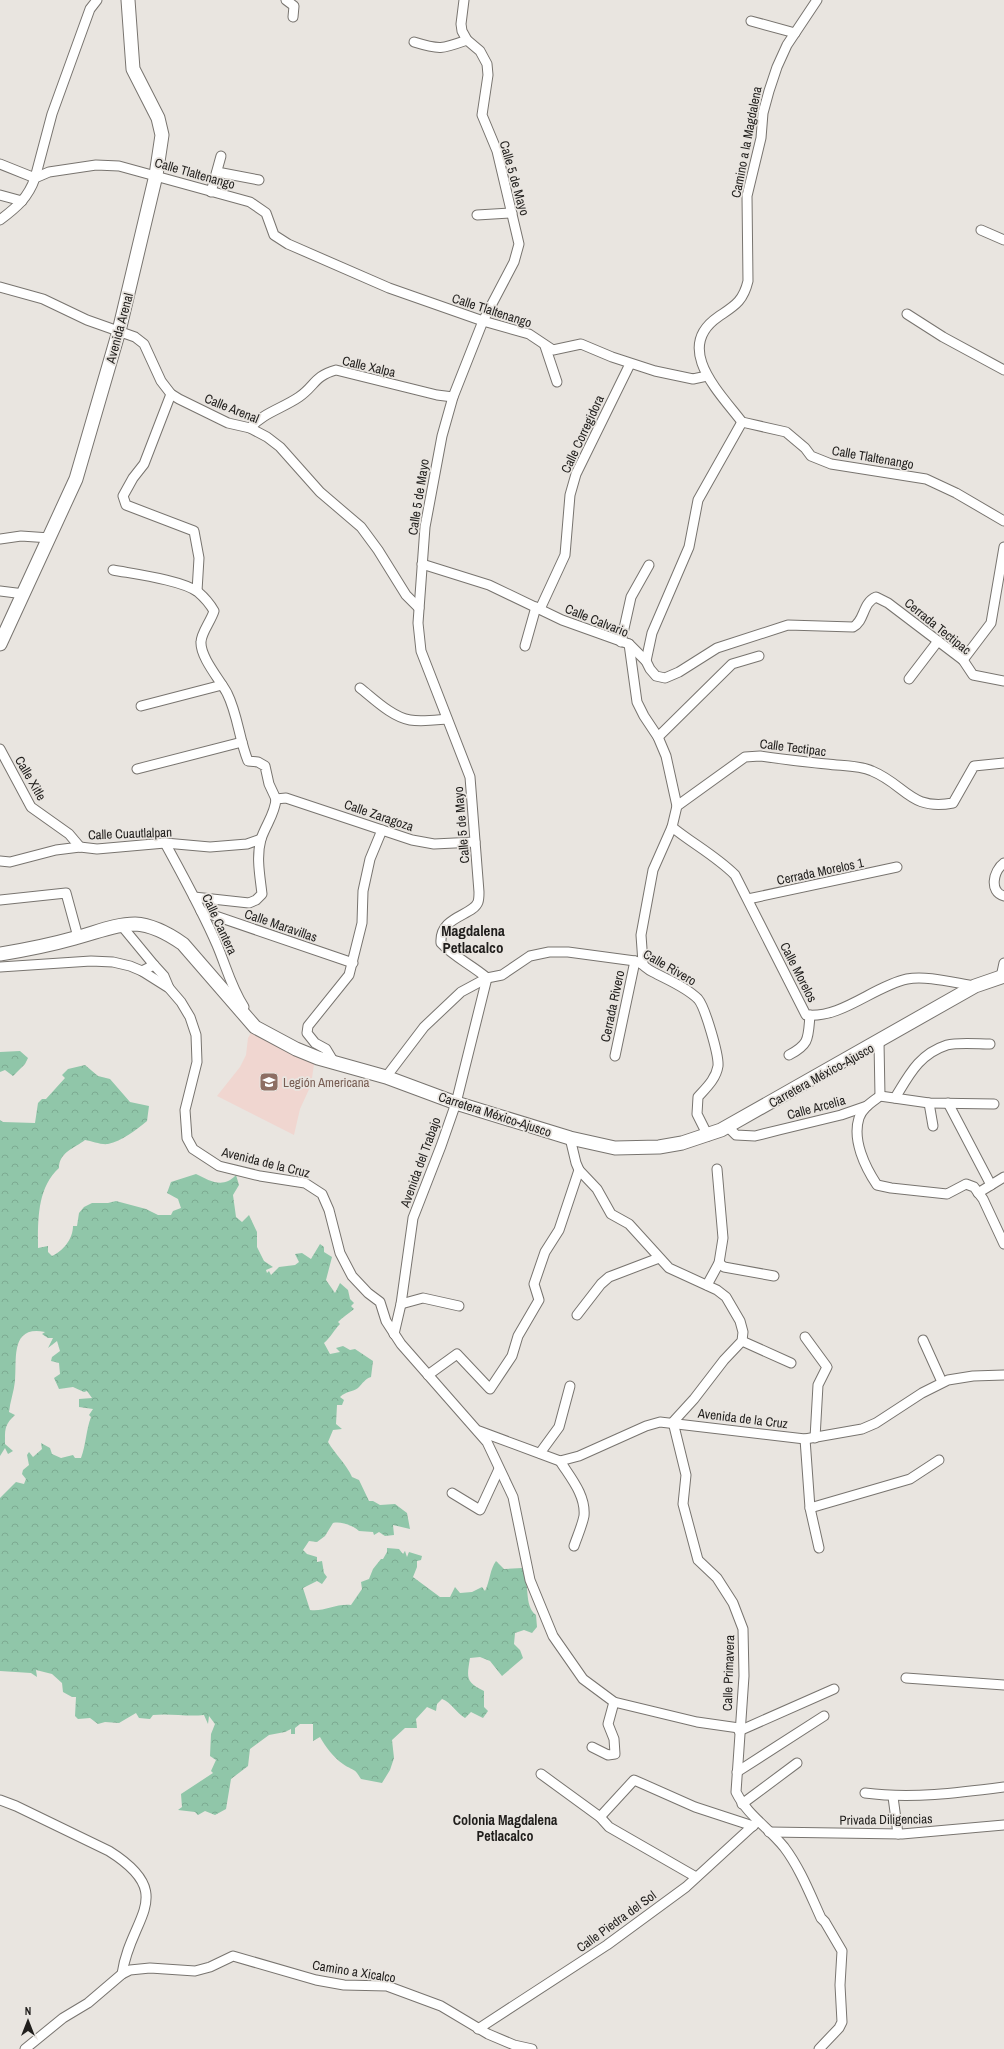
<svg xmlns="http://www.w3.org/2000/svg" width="1004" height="2049" viewBox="0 0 1004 2049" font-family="'Archivo Narrow',sans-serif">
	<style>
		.education { fill: #f0d6d0 }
		.forest { fill: url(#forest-crowns) }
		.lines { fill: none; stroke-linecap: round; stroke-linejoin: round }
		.street-casing { stroke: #78746f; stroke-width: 11 }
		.secondary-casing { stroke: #78746f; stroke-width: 15 }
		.street { stroke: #fff; stroke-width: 9 }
		.secondary { stroke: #fff; stroke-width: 13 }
		.labels { text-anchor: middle; stroke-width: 3.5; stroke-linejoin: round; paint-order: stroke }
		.street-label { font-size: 13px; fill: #201e1c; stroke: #e9e5e0 }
		.education-label { font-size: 13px; fill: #785e54; stroke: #e9e5e0; text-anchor: start }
		.neighbourhood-label { font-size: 14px; font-weight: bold; fill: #201e1c; stroke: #e9e5e0 }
		.quarter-label { font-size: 15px; font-weight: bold; fill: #201e1c; stroke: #e9e5e0 }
	</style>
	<defs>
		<pattern id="forest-crowns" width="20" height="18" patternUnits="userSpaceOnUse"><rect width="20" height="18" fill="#90c6a9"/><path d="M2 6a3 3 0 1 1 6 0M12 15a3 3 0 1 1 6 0" fill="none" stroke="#7caa91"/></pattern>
	</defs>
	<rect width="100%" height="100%" fill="#e9e5e0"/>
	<path class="education" d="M251 1033 293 1055 314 1064 311 1085 300 1109 294 1135 217 1096 240 1067 246 1055 248 1038Z"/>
	<g class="forest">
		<path d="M20 1051 28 1058 25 1064 13 1076 5 1070 0 1072V1052Z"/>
		<path d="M85 1065 98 1076 110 1079 130 1102 149 1106 147 1121C136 1130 122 1141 108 1144 101 1145 92 1141 85 1140 75 1148 59 1152 59 1168 37 1188 38 1220 38 1248L48 1246V1252L52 1256C63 1251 73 1239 73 1226H77L79 1213 84 1207 92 1203H108L116 1201 146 1209 158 1215H171L173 1211 181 1208 178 1199 167 1193 171 1182 196 1174C210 1181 223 1189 236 1175L239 1185 233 1195 236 1217 242 1222 249 1215 257 1232V1247L264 1261 273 1267 266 1270 267 1273 269 1271 271 1275 279 1267 295 1265 299 1262 295 1254 302 1253 311 1259 320 1244 324 1247V1252L332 1257 326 1280 335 1293 340 1283 348 1290 350 1299 354 1303 351 1306 354 1309C348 1314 343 1317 338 1322L340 1324C334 1330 331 1337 324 1343L330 1354 340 1352 336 1348 343 1346 350 1350 355 1349 373 1361 371 1377C365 1379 363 1383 358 1388 353 1392 346 1391 340 1397L344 1400 342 1405H337L336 1424 342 1429 333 1430 328 1442C335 1454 347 1465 352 1477L359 1480 369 1501H373L380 1505 395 1504 407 1513 410 1529 393 1525 394 1535 385 1536 379 1532 374 1535 373 1532 359 1531C354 1526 341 1521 333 1523L325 1536 317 1542 309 1541 303 1550 307 1554 317 1557V1562L322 1561 324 1573 327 1577 322 1584 317 1581 303 1588 310 1610C324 1612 337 1603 351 1605L362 1589 361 1582 369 1579 373 1569 381 1559H383L387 1552V1548L399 1549 403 1554 405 1551 407 1557 409 1552 422 1556 421 1560 417 1561V1567L413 1577 440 1597H450L455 1587 460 1593 472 1592 482 1587 485 1591C490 1581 490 1569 496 1561L504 1569 522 1568C531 1583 523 1605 536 1615L537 1627 532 1633 524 1630 515 1633 514 1644 520 1650 523 1658 502 1676 490 1661 480 1657 470 1658C467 1677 465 1682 484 1691V1707L488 1711 483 1718 471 1712 465 1718C456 1713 451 1702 442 1699L437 1704 436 1711 427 1707 416 1719 417 1728H405L392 1740 394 1758 390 1770 382 1783 361 1779C354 1767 353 1771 343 1764 334 1758 325 1746 320 1737L313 1741V1724H300L295 1728V1734H291V1729L285 1732 269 1735 250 1749 248 1766 231 1779 226 1809 215 1815 205 1811 198 1815 195 1812 178 1810 182 1807 181 1794 213 1773 211 1771 216 1760 210 1756 211 1734 215 1724 209 1716 208 1724 204 1715C187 1717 170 1713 153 1715L150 1719 139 1718 136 1713 119 1723 105 1722 98 1724 90 1718 78 1719 75 1716 76 1697H72L63 1692 62 1683 52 1674 36 1670 37 1677 31 1673 0 1671V1498L16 1482 24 1484 26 1479 22 1474 23 1470 29 1465 27 1455 29 1452 33 1457 42 1449 41 1443 50 1448 52 1454 61 1458 73 1455 75 1458H81C86 1445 86 1430 91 1417L89 1415 93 1409 79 1407V1399L92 1398 87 1391 84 1392 73 1387 59 1389 54 1378 60 1374 59 1363 51 1361 52 1357 60 1351 57 1341 48 1348 53 1338H48L42 1334 45 1332C10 1325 17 1359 15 1381 14 1391 10 1402 9 1412L15 1415C4 1425 5 1430 5 1444L13 1451 8 1454 5 1448 0 1456V1120L3 1122 35 1123 38 1103 42 1099H46L65 1078 62 1075 68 1069Z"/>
	</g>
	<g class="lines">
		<defs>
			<g id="street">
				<path d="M286 0 294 6 293 17"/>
				<path d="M464 0 461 24 462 31 467 40 480 51 487 64 488 75 482 115 497 151 519 244 514 262 483 321 453 397 442 436 425 527 418 623 421 651 470 777 479 892C479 895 479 899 478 902 473 916 439 916 441 943 454 957 472 965 487 978"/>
				<path d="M817 0 787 45 777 67 769 91 763 113 761 138 747 196 748 281C743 302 734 306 718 317 673 348 720 393 742 422L786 432 805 448 811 456 831 464 926 479 956 493 1004 521"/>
				<path d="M751 21 795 33"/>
				<path d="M414 42C440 50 442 49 467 40"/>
				<path d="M0 164 35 178 52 114 90 9 97 0"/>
				<path d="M217 172 259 180"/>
				<path d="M211 192 221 156"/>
				<path d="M0 195 22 201"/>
				<path d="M477 215 512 213"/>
				<path d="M0 220C17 207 28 198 35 178L49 172 96 165 119 166 250 202 266 213 274 235 288 244 389 288 483 321 529 334 553 350 581 344 612 357 655 371 693 379 707 376"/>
				<path d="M981 230 1004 240"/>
				<path d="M0 287 43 299 87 320 135 337 144 344 161 381 171 394 179 399 228 423 250 428 267 437 280 447 320 492 361 527 378 550 406 595 419 608"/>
				<path d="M907 314 943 337 1004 370"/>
				<path d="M545 346 557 382"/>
				<path d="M171 394 144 464 133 478 123 496 126 505 194 531 199 558 197 591"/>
				<path d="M250 428C263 413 283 408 299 397 315 386 314 376 336 370L437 395 453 397"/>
				<path d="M0 539 21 536 50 538"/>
				<path d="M422 564 489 585 562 620 629 644 646 661 650 669 656 676 665 678 679 672 717 648 788 625 853 627C865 621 862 603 876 597L888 603 963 660 973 675 1004 681"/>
				<path d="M113 570C134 574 182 580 198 592 205 598 210 604 214 611 211 621 201 633 201 642 200 657 220 680 227 693 238 715 239 739 248 761L258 762 265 766 269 784 276 799"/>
				<path d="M0 591 24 594"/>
				<path d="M540 609 565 555 570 495 576 474 630 364"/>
				<path d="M621 642 631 597 649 565"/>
				<path d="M629 644 637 702 644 716 658 737 666 756 677 806"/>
				<path d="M525 646 536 607"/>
				<path d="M963 660 991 623 1004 547"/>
				<path d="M646 661 652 633 689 547 698 500 742 422"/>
				<path d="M909 679 938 641"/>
				<path d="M360 688C374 699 392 717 410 720 422 722 435 720 447 719"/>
				<path d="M141 706 222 685"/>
				<path d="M658 737 732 664 759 656"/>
				<path d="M0 749 31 807 69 834 80 847"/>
				<path d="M137 769 242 742"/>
				<path d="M276 799 286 798 412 840 434 844 475 842"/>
				<path d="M672 827C693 844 716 856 735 875L806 1015C841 1019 874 986 907 979 926 975 955 983 975 986"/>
				<path d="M165 843C183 876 202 910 217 945 226 966 231 987 244 1007"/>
				<path d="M0 861 10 862 56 850 80 847 97 849 165 843 210 847 247 844 261 839"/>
				<path d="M1004 863C993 871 989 892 1004 896"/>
				<path d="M194 897 249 903 256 900 262 894C260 876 256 857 261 839 266 824 275 814 276 799"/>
				<path d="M748 899 897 867"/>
				<path d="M0 900 66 893 78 937"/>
				<path d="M201 911 353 963"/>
				<path d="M121 925 154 965 142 971"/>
				<path d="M643 963 641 935 653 870 672 827 677 806 745 757 760 756C782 759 804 762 827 764 841 766 859 765 872 771 906 785 910 811 953 803L974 766 1004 763"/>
				<path d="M154 965 164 976 169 988"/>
				<path d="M0 967 91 961 113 962 130 966 142 971 169 988 181 1002 190 1017 196 1035 197 1062 185 1110 187 1138 193 1149 219 1166 260 1176 305 1183 322 1194 329 1210 340 1253 352 1276 368 1293 380 1302 386 1321 401 1344 487 1442 513 1497 530 1580 553 1636 583 1679 614 1702 697 1722 739 1728"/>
				<path d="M1001 977 1004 963"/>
				<path d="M879 1042 880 1096"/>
				<path d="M789 1055C810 1044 808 1038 810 1015"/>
				<path d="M615 1056 635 961"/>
				<path d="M335 1064 326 1049 315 1043 307 1033 308 1026 349 975 362 923 363 891 370 859 382 830"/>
				<path d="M386 1077 424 1027 461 992 487 978 502 975 530 956 549 952H568L635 961C643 963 646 969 653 972 668 980 686 987 698 999 705 1007 719 1055 718 1066 716 1079 706 1088 698 1097L697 1114 708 1136"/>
				<path d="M880 1096C872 1102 862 1108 859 1118 852 1140 865 1167 877 1185L891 1188 947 1194 966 1184 974 1187 983 1199 1004 1244"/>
				<path d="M880 1096 929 1103 994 1104"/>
				<path d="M895 1098C909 1075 919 1054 947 1045 958 1042 979 1044 990 1044"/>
				<path d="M929 1103 933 1126"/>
				<path d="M948 1103 991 1185"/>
				<path d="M728 1127 736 1135 755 1136 779 1130 841 1115 867 1106"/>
				<path d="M570 1138 576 1163 579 1170 597 1189 611 1214 629 1224 669 1268 717 1290 726 1297 740 1321 743 1332 742 1341 724 1360 694 1399 673 1422 686 1475 683 1504 698 1560 717 1578 733 1603 743 1629 744 1676 736 1792C747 1815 768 1827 784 1847 800 1868 810 1894 821 1918L825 1922 842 1951 840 1985 842 2022 839 2028 819 2049"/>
				<path d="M978 1193 1004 1177"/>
				<path d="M719 1263 724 1267 774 1276"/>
				<path d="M707 1285 719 1263 723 1238 717 1169"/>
				<path d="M401 1304 423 1298 459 1306"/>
				<path d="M577 1315 601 1284 609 1277 659 1258"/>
				<path d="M394 1334 401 1304 413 1218 441 1146 456 1103 487 978"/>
				<path d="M805 1337 827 1367 818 1385 815 1438"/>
				<path d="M923 1340 942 1382"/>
				<path d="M742 1341 791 1363"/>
				<path d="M428 1375 457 1354 490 1389 512 1356 518 1336 539 1300 534 1284 545 1252 559 1230 579 1170"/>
				<path d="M479 1431 560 1461 579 1456 646 1426 660 1422 805 1439 862 1429 876 1423 922 1393 948 1380 973 1376 1004 1375"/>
				<path d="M805 1439 810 1508 819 1548"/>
				<path d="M540 1453 559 1427 570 1386"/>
				<path d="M560 1461C570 1477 586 1495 584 1516 582 1526 577 1537 574 1546"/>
				<path d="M452 1493 480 1510 499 1469"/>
				<path d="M810 1508 910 1479 939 1460"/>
				<path d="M906 1678 1004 1685"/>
				<path d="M739 1731 834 1689"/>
				<path d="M592 1747 608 1755 615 1754 614 1739 608 1724 614 1702"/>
				<path d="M737 1772 824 1716"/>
				<path d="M541 1774 600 1817 609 1827 696 1877"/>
				<path d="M865 1793C911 1799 958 1793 1004 1787"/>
				<path d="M893 1797 898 1834"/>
				<path d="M0 1800 16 1806 109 1851C179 1895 130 1917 122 1974"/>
				<path d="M742 1804 797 1763"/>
				<path d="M600 1817 634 1780 695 1807 753 1826"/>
				<path d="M769 1832 902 1834 1004 1825"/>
				<path d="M478 2029 607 1945 686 1887 758 1821"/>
				<path d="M25 2049 63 2018 88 2003 122 1974 130 1970 150 1968 195 1971 210 1967 233 1956 316 1980 344 1985 387 1986 441 2006 488 2034 514 2045 532 2049"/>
			</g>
			<g id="secondary">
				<path d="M0 644 76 479 119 331 156 175 162 135 158 118 133 69 128 0"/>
				<path d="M0 954C25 950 50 945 75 938 95 933 115 924 135 924 153 925 169 934 183 944L255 1027 296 1049 318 1058 386 1077 456 1103 570 1138 615 1148 659 1147 682 1143 721 1130 975 986 1004 976"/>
			</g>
		</defs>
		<use href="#street" class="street-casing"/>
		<use href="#secondary" class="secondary-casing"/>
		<use href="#street" class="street"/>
		<use href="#secondary" class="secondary"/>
	</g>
	<defs>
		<symbol id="school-square" viewBox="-11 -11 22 22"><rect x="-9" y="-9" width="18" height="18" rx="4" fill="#8d6e63" stroke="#e9e5e0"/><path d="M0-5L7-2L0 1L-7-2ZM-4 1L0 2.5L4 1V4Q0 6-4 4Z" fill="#fff"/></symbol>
	</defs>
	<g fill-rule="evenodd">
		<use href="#school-square" x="258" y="1071" width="22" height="22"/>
	</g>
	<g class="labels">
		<g class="street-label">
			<text transform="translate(746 142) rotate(-79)" y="5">Camino a la Magdalena</text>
			<text transform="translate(195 173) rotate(16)" y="5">Calle Tlaltenango</text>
			<text transform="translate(515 178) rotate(74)" y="5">Calle 5 de Mayo</text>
			<text transform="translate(492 310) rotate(18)" y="5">Calle Tlaltenango</text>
			<text transform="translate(119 328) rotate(-75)" y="5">Avenida Arenal</text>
			<text transform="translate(369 366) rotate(13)" y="5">Calle Xalpa</text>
			<text transform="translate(232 408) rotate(22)" y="5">Calle Arenal</text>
			<text transform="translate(582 434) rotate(-65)" y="5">Calle Corregidora</text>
			<text transform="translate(873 457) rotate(10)" y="5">Calle Tlaltenango</text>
			<text transform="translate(418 497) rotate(-81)" y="5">Calle 5 de Mayo</text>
			<text transform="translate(597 620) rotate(22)" y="5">Calle Calvario</text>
			<text transform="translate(938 626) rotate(39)" y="5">Cerrada Tectipac</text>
			<text transform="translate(793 747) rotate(7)" y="5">Calle Tectipac</text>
			<text transform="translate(31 778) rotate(60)" y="5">Calle Xitle</text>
			<text transform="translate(379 815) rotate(19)" y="5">Calle Zaragoza</text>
			<text transform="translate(461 825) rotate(-95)" y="5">Calle 5 de Mayo</text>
			<text transform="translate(130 833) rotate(-2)" y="5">Calle Cuautlalpan</text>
			<text transform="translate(820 871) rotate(-12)" y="5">Cerrada Morelos 1</text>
			<text transform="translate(220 924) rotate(65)" y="5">Calle Cantera</text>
			<text transform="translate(281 925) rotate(19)" y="5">Calle Maravillas</text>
			<text transform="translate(670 967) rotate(30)" y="5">Calle Rivero</text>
			<text transform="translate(799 972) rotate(63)" y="5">Calle Morelos</text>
			<text transform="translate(612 1006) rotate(-78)" y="5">Cerrada Rivero</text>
			<text transform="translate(821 1075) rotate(-29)" y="5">Carretera México-Ajusco</text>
			<text transform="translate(816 1107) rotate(-15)" y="5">Calle Arcelia</text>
			<text transform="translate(495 1114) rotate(18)" y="5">Carretera México-Ajusco</text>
			<text transform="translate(266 1162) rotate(14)" y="5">Avenida de la Cruz</text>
			<text transform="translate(420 1162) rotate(-70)" y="5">Avenida del Trabajo</text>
			<text transform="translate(743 1418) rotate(7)" y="5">Avenida de la Cruz</text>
			<text transform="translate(728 1673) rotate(-88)" y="5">Calle Primavera</text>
			<text transform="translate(886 1819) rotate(-1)" y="5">Privada Diligencias</text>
			<text transform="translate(616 1921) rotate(-36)" y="5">Calle Piedra del Sol</text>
			<text transform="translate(354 1971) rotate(9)" y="5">Camino a Xicalco</text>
		</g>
		<g class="education-label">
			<text x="283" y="1087">Legión Americana</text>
		</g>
		<g class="neighbourhood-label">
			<text x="505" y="1825">Colonia Magdalena<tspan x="505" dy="16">Petlacalco</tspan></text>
		</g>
		<g class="quarter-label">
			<text x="473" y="936">Magdalena<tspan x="473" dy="17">Petlacalco</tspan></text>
		</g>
	</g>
	<g transform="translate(28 2021)" stroke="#e9e5e0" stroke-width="3" paint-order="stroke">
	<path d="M0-3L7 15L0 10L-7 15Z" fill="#201e1c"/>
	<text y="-6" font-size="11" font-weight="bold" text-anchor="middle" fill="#201e1c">N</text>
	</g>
</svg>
